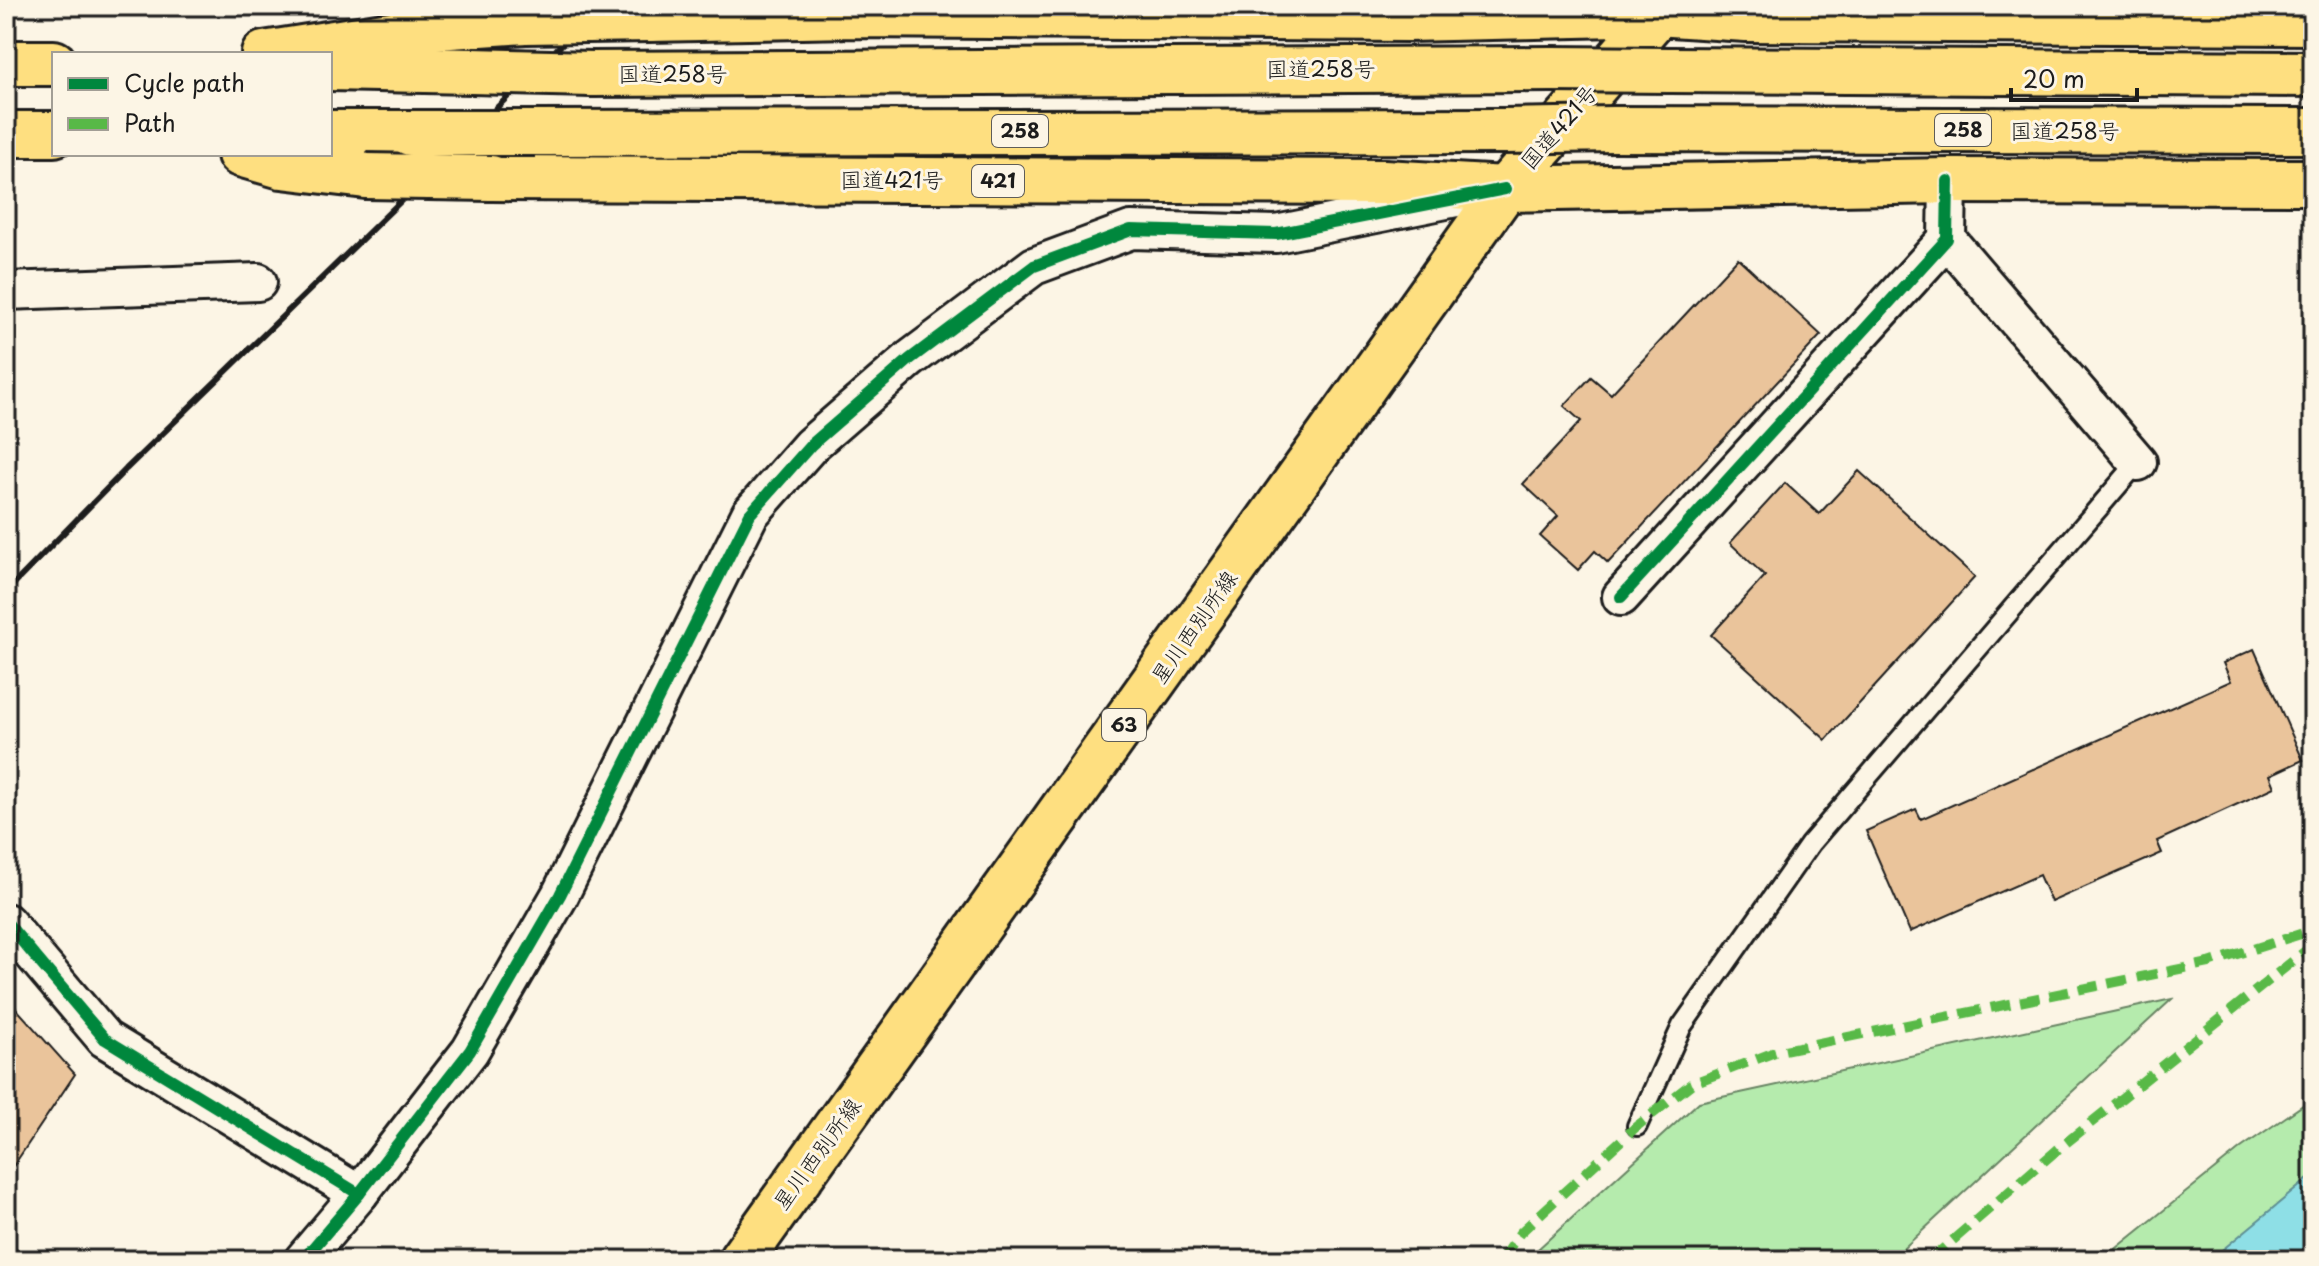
<svg xmlns="http://www.w3.org/2000/svg" width="2319" height="1266" viewBox="0 0 2319 1266" font-family="'Playpen Sans','Klee One',sans-serif">
	<style>
		.green { fill: #b5ebad; stroke: #688464; stroke-width: 2 }
		.water { fill: #8edfe6; stroke: #609195; stroke-width: 2 }
		.building { fill: #eac49b; stroke: #1c1c1c; stroke-width: 2 }
		.lines { fill: none; stroke-linecap: round; stroke-linejoin: round }
		.lane-casing { stroke: #1c1c1c; stroke-width: 24 }
		.street-casing { stroke: #1c1c1c; stroke-width: 42 }
		.primary-casing { stroke: #1c1c1c; stroke-width: 50 }
		.highway-casing { stroke: #1c1c1c; stroke-width: 50 }
		.lane { stroke: #fcf5e5; stroke-width: 18 }
		.street { stroke: #fcf5e5; stroke-width: 36 }
		.primary { stroke: #fedf80; stroke-width: 44 }
		.highway { stroke: #fedf80; stroke-width: 44 }
		.rail { stroke: #1c1c1c; stroke-width: 6 }
		.highway-bridge-casing { stroke: #1c1c1c; stroke-width: 50; stroke-linecap: butt }
		.highway-bridge { stroke: #fedf80; stroke-width: 44 }
		.quiet { stroke: #58b947; stroke-width: 10; stroke-dasharray: 20 10; stroke-linecap: butt }
		.cycleway-casing { stroke: #fcf5e5; stroke-width: 17 }
		.cycleway { stroke: #00873e; stroke-width: 12 }
		.labels { text-anchor: middle; stroke-width: 6; stroke-linejoin: round; paint-order: stroke }
		.shield { fill: #fcf5e5; stroke: #5f5d58; stroke-width: 2 }
		.shield-label { font-size: 20px; font-weight: bold; fill: #1c1c1c }
		.street-label { font-size: 22px; fill: #1c1c1c; stroke: #fcf5e5 }
	</style>
	<rect width="100%" height="100%" fill="#fcf5e5"/>
	<filter id="ink" filterUnits="userSpaceOnUse"><feTurbulence type="fractalNoise" baseFrequency=".0125" numOctaves="2"/><feDisplacementMap in="SourceGraphic" scale="16" xChannelSelector="R" yChannelSelector="G"/><feConvolveMatrix kernelMatrix="1 2 1 2 8 2 1 2 1" color-interpolation-filters="sRGB"/></filter>
	<g filter="url(#ink)">
		<g class="green">
			<path d="M2172 999 1891 1260H1526L1699 1102Z"/>
			<path d="M2313 1098V1175L2211 1260H2102L2241 1148Z"/>
		</g>
		<path class="water" d="M2313 1175V1260H2210Z"/>
		<g class="building">
			<path d="M1738 258 1821 335 1608 563 1595 551 1578 570 1540 536 1558 516 1523 484 1581 421 1564 406 1591 377 1611 394Z"/>
			<path d="M1859 471 1975 577 1826 740 1711 635 1765 576 1730 543 1785 483 1819 514Z"/>
			<path d="M2254 649 2303 760 2270 775 2275 787 2157 841 2162 853 2051 902 2039 875 1910 932 1866 831 1916 809 1921 819 2231 681 2223 663Z"/>
			<path d="M6 997 75 1074 6 1177Z"/>
		</g>
		<g class="lines">
			<defs>
				<path id="lane" d="M1637 1126 1682 1026 1810 844 2138 462"/>
				<g id="street">
					<path d="M1947 239 2138 462"/>
					<path d="M6 291 258 282"/>
					<path d="M1621 597 1947 239 1948 181"/>
					<path d="M6 922 105 1039 359 1194"/>
					<path d="M303 1260 359 1194 470 1051 560 895 750 514 811 445 910 359 1034 266 1131 230 1276 234 1466 196"/>
				</g>
				<path id="primary" d="M741 1260 1505 189"/>
				<g id="highway">
					<path d="M649 19 850 15 1407 19 1657 13 1746 19 2313 22"/>
					<path d="M264 54 435 27 525 21"/>
					<path d="M6 63H54"/>
					<path d="M330 68 472 71"/>
					<path d="M1670 70 2313 74"/>
					<path d="M592 74 1552 69"/>
					<path d="M1613 129 2313 131"/>
					<path d="M330 133H410"/>
					<path d="M535 133 1504 131"/>
					<path d="M6 134H54"/>
					<path d="M240 154 282 166 366 176"/>
					<path d="M491 178 1384 182 1505 189 1948 181 2313 182"/>
					<path d="M1505 189 1665 6"/>
				</g>
			</defs>
			<use href="#lane" class="lane-casing"/>
			<use href="#street" class="street-casing"/>
			<use href="#primary" class="primary-casing"/>
			<use href="#highway" class="highway-casing"/>
			<use href="#lane" class="lane"/>
			<use href="#street" class="street"/>
			<use href="#primary" class="primary"/>
			<use href="#highway" class="highway"/>
			<path class="rail" d="M6 592 126 469 601 6"/>
			<defs>
				<g id="highway-bridge">
					<path d="M525 21 649 19"/>
					<path d="M1552 69 1670 70"/>
					<path d="M472 71 592 74"/>
					<path d="M1504 131 1613 129"/>
					<path d="M410 133H535"/>
					<path d="M366 176 491 178"/>
				</g>
			</defs>
			<use href="#highway-bridge" class="highway-bridge-casing"/>
			<use href="#highway-bridge" class="highway-bridge"/>
			<g class="quiet">
				<path d="M1501 1260 1520 1233 1561 1195 1637 1126 1691 1084 1775 1052 2209 963 2313 930"/>
				<path d="M1930 1260 2057 1150 2313 945"/>
			</g>
			<defs>
				<g id="cycleway">
					<path d="M1621 597 1947 239 1948 181"/>
					<path d="M6 922 105 1039 359 1194"/>
					<path d="M303 1260 359 1194 470 1051 560 895 750 514 811 445 910 359 1034 266 1131 230 1276 234 1505 189"/>
				</g>
			</defs>
			<use href="#cycleway" class="cycleway-casing"/>
			<use href="#cycleway" class="cycleway"/>
		</g>
	</g>
	<g class="labels">
		<g class="shield">
			<rect x="1935" y="114" width="56" height="32" rx="6"/>
			<rect x="992" y="115" width="56" height="32" rx="6"/>
			<rect x="972" y="165" width="52" height="32" rx="6"/>
			<rect x="1102" y="709" width="44" height="32" rx="6"/>
		</g>
		<g class="shield-label">
			<text x="1963" y="137">258</text>
			<text x="1020" y="138">258</text>
			<text x="998" y="188">421</text>
			<text x="1124" y="732">63</text>
		</g>
		<g class="street-label">
			<text x="1321" y="77">国道258号</text>
			<text x="673" y="82">国道258号</text>
			<text transform="translate(1559 127) rotate(-49)" y="8">国道421号</text>
			<text x="2065" y="139">国道258号</text>
			<text x="892" y="188">国道421号</text>
			<text transform="translate(1194 627) rotate(-55)" y="8">星川西別所線</text>
			<text transform="translate(817 1154) rotate(-54)" y="8">星川西別所線</text>
		</g>
	</g>
	<rect width="2319" height="1266" fill="none" stroke="#fcf5e5" stroke-width="32"/>
	<rect x="16" y="16" width="2287" height="1234" fill="none" stroke="#1c1c1c" stroke-width="3" filter="url(#ink)"/>
	<rect x="52" y="52" width="280" height="104" fill="#fcf5e5" stroke="#a29e95" stroke-width="2"/>
	<rect x="68" y="78" width="40" height="12" fill="#00873e" stroke="#a29e95" stroke-width="2"/>
	<text x="124" y="92" font-size="24" fill="#1c1c1c">Cycle path</text>
	<rect x="68" y="118" width="40" height="12" fill="#58b947" stroke="#a29e95" stroke-width="2"/>
	<text x="124" y="132" font-size="24" fill="#1c1c1c">Path</text>
	<path d="M2011 88v12h126v-12" fill="none" stroke="#1c1c1c" stroke-width="4"/>
	<text x="2023" y="88" font-size="24" fill="#1c1c1c" stroke="#fcf5e5" stroke-width="6" paint-order="stroke">20 m</text>
</svg>
